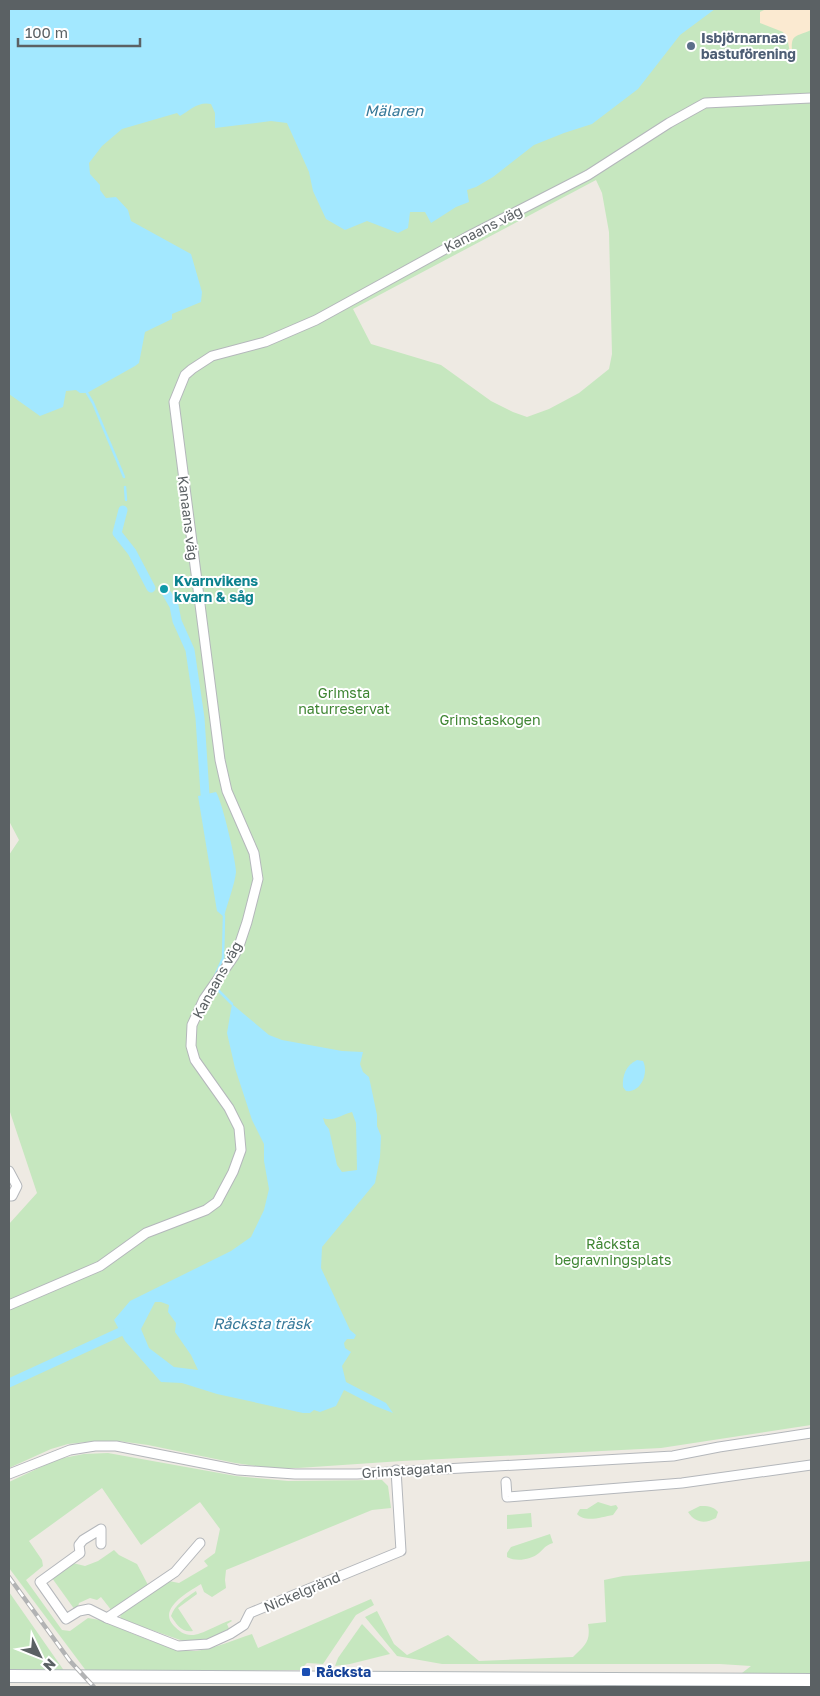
<svg xmlns="http://www.w3.org/2000/svg" width="820" height="1696" viewBox="0 0 820 1696" font-family="'Golos Text',sans-serif">
	<style>
		.green { fill: #c6e7bf; fill-rule: evenodd }
		.sand { fill: #fbead1 }
		.water { fill: #a3e8ff; fill-rule: evenodd }
		.lines { fill: none; stroke-linecap: round; stroke-linejoin: round }
		.stream { stroke: #a3e8ff; stroke-width: 2.5 }
		.canal { stroke: #a3e8ff; stroke-width: 9 }
		.street-casing { stroke: #b4b7bb; stroke-width: 11 }
		.secondary-casing { stroke: #b2b8bb; stroke-width: 14 }
		.street { stroke: #fff; stroke-width: 9 }
		.secondary { stroke: #fff; stroke-width: 12 }
		.rail-casing { stroke: #b2b3b4; stroke-width: 4.5 }
		.rail { stroke: #fff; stroke-width: 2.5; stroke-dasharray: 8; stroke-linecap: butt }
		.service-dot { fill: #5c6f8a; stroke: #fff; stroke-width: 2 }
		.culture-dot { fill: #0f9aa8; stroke: #fff; stroke-width: 2 }
		.transit-dot { fill: #1a4fb4; stroke: #fff; stroke-width: 2 }
		.labels { text-anchor: middle; stroke-width: 4; stroke-linejoin: round; paint-order: stroke }
		.service-label { font-size: 14px; font-weight: bold; fill: #4e5e75; stroke: #fff; text-anchor: start }
		.street-label { font-size: 14px; fill: #5b6164; stroke: #fff }
		.culture-label { font-size: 14px; font-weight: bold; fill: #0d838f; stroke: #fff; text-anchor: start }
		.park-label { font-size: 14px; fill: #3e8532; stroke: #fff }
		.transit-label { font-size: 14px; font-weight: bold; fill: #164399; stroke: #fff; text-anchor: start }
		.water-label { font-size: 15px; font-style: italic; fill: #357899; stroke: #fff }
	</style>
	<rect width="100%" height="100%" fill="#eeeae3"/>
	<g class="green">
		<path d="M541 9H811V1425L661 1448 402 1461 298 1468H269L235 1463 148 1445 119 1441H95L68 1444 51 1449 9 1468V1224L37 1193 9 1109V855L19 840 9 821V71ZM596 180 602 193 609 232 612 354 609 369 579 393 549 409 527 417 513 412 491 401 441 365 371 344 353 309Z"/>
		<path d="M108 1453 236 1476 288 1481 382 1480 388 1486 391 1508 372 1510 226 1570 225 1580 226 1588 212 1597 204 1592 201 1584C188 1592 157 1609 174 1626 179 1631 184 1635 191 1635 200 1636 221 1623 231 1620L232 1621 227 1624 230 1631 209 1639 186 1642 120 1619 121 1612 169 1581 179 1583 208 1566 204 1561 215 1553 220 1529 200 1502 141 1545 102 1488 29 1541 42 1560 43 1566 26 1580 62 1630 70 1631 88 1618 100 1620C123 1629 173 1653 196 1651 215 1648 234 1640 252 1634L258 1648 371 1599 374 1605 356 1615 323 1664 307 1663 300 1670 87 1672 9 1568V1482L58 1459 84 1454Z"/>
		<path d="M598 1502 611 1506 616 1505 618 1508 613 1515C602 1517 585 1523 577 1514L580 1509H587Z"/>
		<path d="M700 1506C707 1506 713 1506 718 1512L716 1518C705 1524 695 1523 688 1512Z"/>
		<path d="M531 1513 532 1527 507 1529V1515Z"/>
		<path d="M550 1534 553 1543C544 1546 545 1548 539 1553 531 1560 515 1562 507 1557V1553L511 1547Z"/>
		<path d="M114 1550 119 1555 137 1564 148 1585 112 1611 101 1597 97 1600 90 1598 79 1603 78 1607 75 1610 52 1578 73 1563 85 1566 98 1561Z"/>
		<path d="M811 1561V1673H742L751 1666 720 1664H442L397 1656 365 1617 377 1611 394 1644 407 1655 448 1635 479 1661 573 1657C585 1645 591 1642 588 1624L606 1622 604 1580 623 1576Z"/>
		<path d="M196 1591 197 1594 178 1608 193 1631C182 1633 177 1625 171 1616 175 1604 186 1598 196 1591Z"/>
		<path d="M9 1592 65 1672 9 1669Z"/>
		<path d="M362 1624 390 1654 350 1664 335 1666 338 1658Z"/>
	</g>
	<path class="sand" d="M766 9H811V30C794 38 791 33 792 54L790 53 788 42 783 32 760 23V12Z"/>
	<g class="water">
		<path d="M9 9H715L680 35 638 89 592 124 564 133 534 145 493 177 476 187 467 190 469 202 456 207 431 223 425 212H410L408 228 398 233 367 221 345 230 326 219 313 191 309 172 287 123 271 121 215 128V113L211 104C199 101 190 110 180 116L177 113 122 129 102 146 89 163 90 174 100 185V190L106 198 116 197 128 210 131 221 191 254 202 292 201 302 172 314V319L145 332 139 363 135 366 87 393H80L76 390 66 391 63 407 40 416 9 394Z"/>
		<path d="M216 792C222 801 236 860 236 872 235 884 227 904 224 917L217 911 198 796Z"/>
		<path d="M232 1004 269 1035 282 1040 342 1051 363 1052 360 1064 363 1072 369 1077 377 1115V1126L381 1136 380 1157 375 1183 322 1247 321 1268 350 1330 356 1335 354 1339H347L344 1343 345 1348 351 1352 342 1366 346 1382 386 1403 393 1413 375 1406 344 1390 336 1406 320 1412 314 1410 310 1413H303L217 1394 182 1383 161 1382 125 1341 114 1320 130 1301 231 1251 251 1237 264 1210 269 1189 264 1161V1144L252 1120 235 1068 227 1033ZM352 1112 356 1123 357 1170 342 1172 337 1165 329 1129 325 1124 323 1118C333 1122 341 1115 352 1112ZM155 1302H161L169 1305 168 1312 176 1323 175 1332 191 1355 198 1370 174 1367 149 1348 141 1329Z"/>
		<path d="M637 1060 643 1061C649 1073 641 1093 626 1091L623 1087C622 1076 626 1065 637 1060Z"/>
	</g>
	<g class="lines">
		<g class="stream">
			<path d="M87 393 93 403 124 477"/>
			<path d="M125 487 126 500"/>
			<path d="M214 978 223 958 224 916"/>
			<path d="M215 987 232 1004"/>
		</g>
		<g class="canal">
			<path d="M123 510 117 533 132 552 151 588"/>
			<path d="M167 594 174 606 177 621 190 650 200 718 205 794"/>
			<path d="M9 1383 120 1332"/>
		</g>
		<defs>
			<g id="street">
				<path d="M9 1171 17 1186 12 1196H9"/>
				<path d="M9 1305 100 1266 146 1233 206 1210 217 1202 233 1172 241 1150 239 1128 229 1108 195 1060 191 1046 192 1025 204 999 234 956 239 946 247 922 258 879 254 853 227 791 220 760 174 402 185 375 192 369 212 356 265 342 316 320 467 237 588 175 669 123 705 103 811 98"/>
				<path d="M9 1474 70 1450 95 1446H116L238 1470 295 1474H357L673 1456 719 1447 811 1433"/>
				<path d="M506 1482 507 1497 682 1483 811 1465"/>
				<path d="M101 1544V1529L83 1540 79 1545 80 1553 40 1582 66 1619 79 1611 89 1609 107 1618 178 1646 208 1644 230 1634 244 1625 250 1613 401 1551 396 1470"/>
				<path d="M107 1618 175 1572 200 1543"/>
			</g>
			<path id="secondary" d="M9 1676 811 1680"/>
		</defs>
		<use href="#street" class="street-casing"/>
		<use href="#secondary" class="secondary-casing"/>
		<use href="#street" class="street"/>
		<use href="#secondary" class="secondary"/>
		<defs>
			<path id="rail" d="M9 1577 70 1661 94 1687"/>
		</defs>
		<use href="#rail" class="rail-casing"/>
		<use href="#rail" class="rail"/>
	</g>
	<circle class="service-dot" cx="691" cy="46" r="5"/>
	<circle class="culture-dot" cx="164" cy="589" r="5"/>
	<rect class="transit-dot" x="301" y="1667" width="10" height="10" rx="2.5"/>
	<g class="labels">
		<g class="service-label">
			<text x="701" y="43">Isbjörnarnas<tspan x="701" dy="16">bastuförening</tspan></text>
		</g>
		<g class="street-label">
			<text transform="translate(483 229) rotate(-27)" y="5">Kanaans väg</text>
			<text transform="translate(188 518) rotate(83)" y="5">Kanaans väg</text>
			<text transform="translate(217 980) rotate(-61)" y="5">Kanaans väg</text>
			<text transform="translate(407 1470) rotate(-4)" y="5">Grimstagatan</text>
			<text transform="translate(302 1592) rotate(-23)" y="5">Nickelgränd</text>
		</g>
		<g class="culture-label">
			<text x="174" y="586">Kvarnvikens<tspan x="174" dy="16">kvarn &amp; såg</tspan></text>
		</g>
		<g class="park-label">
			<text x="344" y="698">Grimsta<tspan x="344" dy="16">naturreservat</tspan></text>
			<text x="490" y="725">Grimstaskogen</text>
			<text x="613" y="1249">Råcksta<tspan x="613" dy="16">begravningsplats</tspan></text>
		</g>
		<g class="transit-label">
			<text x="316" y="1677">Råcksta</text>
		</g>
		<g class="water-label">
			<text x="394" y="116">Mälaren</text>
			<text x="262" y="1329">Råcksta träsk</text>
		</g>
	</g>
	<rect width="820" height="1696" fill="none" stroke="#5b6164" stroke-width="20"/>
	<g transform="translate(40 1656) rotate(133)" stroke="#ffffff" stroke-width="4" paint-order="stroke">
	<path d="M0-4L9 19L0 12L-9 19Z" fill="#5b6164"/>
	<text y="-8" font-size="14" font-weight="bold" text-anchor="middle" fill="#5b6164">N</text>
	</g>
	<path d="M18 38v8h122v-8" fill="none" stroke="#5b6164" stroke-width="2.5"/>
	<text x="25" y="38" font-size="15" fill="#5b6164" stroke="#ffffff" stroke-width="4" paint-order="stroke">100 m</text>
</svg>
